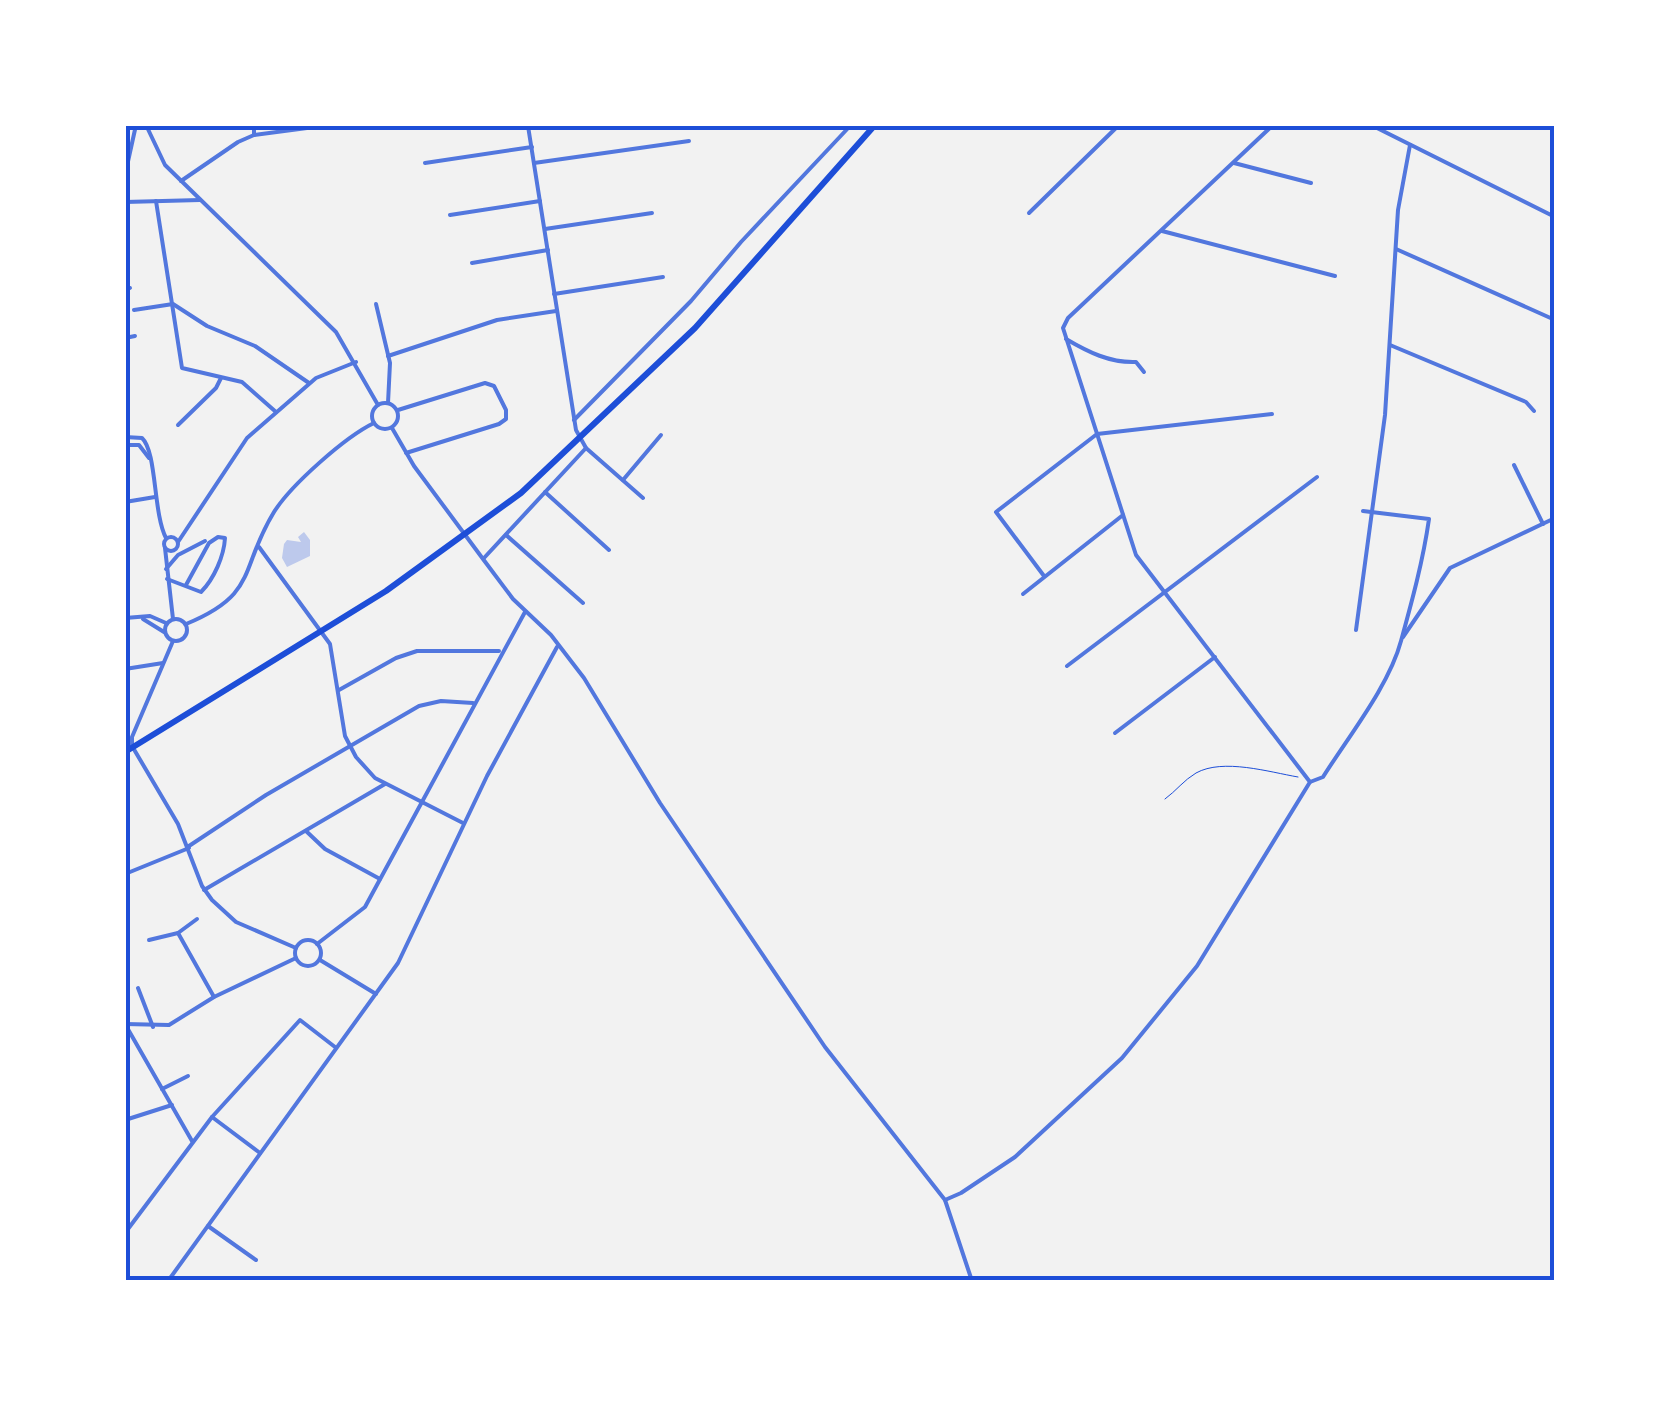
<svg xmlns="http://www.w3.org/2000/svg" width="1680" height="1406" viewBox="0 0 1680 1406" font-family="'Archivo Narrow',sans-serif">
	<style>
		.building { fill: #bdc9ec }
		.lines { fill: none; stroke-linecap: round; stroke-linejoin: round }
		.path { stroke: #1d4ed8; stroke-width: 1 }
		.minor { stroke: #5277de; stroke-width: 4 }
		.tertiary { stroke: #5277de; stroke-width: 4 }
		.trunk { stroke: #1d4ed8; stroke-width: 6 }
		.neatline { fill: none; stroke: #1d4ed8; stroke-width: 4 }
	</style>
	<rect width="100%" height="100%" fill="#f2f2f2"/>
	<path class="building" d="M304 532 310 540V556L287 567 282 558 284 544 287 540 301 542 298 537Z"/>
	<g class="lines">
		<path class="path" d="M1165 799C1176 791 1184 780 1196 773 1223 758 1269 772 1298 777"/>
		<g class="minor">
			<path d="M254 125V135"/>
			<path d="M1371 125 1555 217"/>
			<path d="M528 126 576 430 586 448 643 498"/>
			<path d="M978 128 981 125"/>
			<path d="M425 163 532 147"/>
			<path d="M534 163 689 141"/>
			<path d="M1234 163 1311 183"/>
			<path d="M125 175 136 125"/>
			<path d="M181 181 238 142 254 135 307 128"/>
			<path d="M156 201 182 368 242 382 276 412"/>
			<path d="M125 202 200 200"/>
			<path d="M1029 213 1119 125"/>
			<path d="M450 215 540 201"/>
			<path d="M545 229 652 213"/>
			<path d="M1162 231 1335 276"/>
			<path d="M1396 249 1555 320"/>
			<path d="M472 263 548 250"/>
			<path d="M125 290 130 288"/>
			<path d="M554 294 663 277"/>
			<path d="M376 304 390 363 388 403"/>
			<path d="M134 310 173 304 207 326 255 346 309 383"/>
			<path d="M125 338 135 336"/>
			<path d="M1066 339C1088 352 1110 363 1136 362L1144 372"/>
			<path d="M1390 345 1526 402 1534 411"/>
			<path d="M388 356 497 320 556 311"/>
			<path d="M125 376 128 404 125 414"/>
			<path d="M398 410 485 383 494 386 506 410V419L499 424 406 453"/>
			<path d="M574 420 691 301 741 242 851 125"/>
			<path d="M178 425 216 388 221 378"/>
			<path d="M125 437 142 438C157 452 153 513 166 538"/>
			<path d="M125 445H139L149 458"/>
			<path d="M1514 465 1543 524"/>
			<path d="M623 480 661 435"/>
			<path d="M545 492 609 550"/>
			<path d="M125 502 155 497"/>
			<path d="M506 535 583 603"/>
			<circle cx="171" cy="544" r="7"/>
			<path d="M178 542 247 438 316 378 356 362"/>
			<path d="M259 547 330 644 345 736 356 757 375 778 463 823"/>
			<path d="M165 548 173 619"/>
			<path d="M484 558 586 448"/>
			<path d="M166 569 178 555 205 541"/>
			<path d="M1044 576 996 512 1097 434 1272 414"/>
			<path d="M167 579 201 592C214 579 224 556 225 538L218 537 209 543 186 585"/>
			<path d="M1023 594 1123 515"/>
			<path d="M1356 630 1385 415 1398 210 1410 145"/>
			<path d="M1403 637 1450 568 1555 518"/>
			<path d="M1067 666 1317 477"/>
			<path d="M125 669 163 663"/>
			<path d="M339 690 396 658 417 651H499"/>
			<path d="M1115 733 1215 657"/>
			<path d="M1310 782 1323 777C1348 737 1389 686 1401 641 1412 601 1423 561 1429 519L1363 511"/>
			<path d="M306 831 325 849 380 879"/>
			<path d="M189 846 266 795 419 706 441 701 473 703"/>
			<path d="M125 874 189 848"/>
			<path d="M204 890 385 784"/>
			<path d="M197 919 178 933 214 997"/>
			<path d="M149 940 178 933"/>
			<path d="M317 944 365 907 525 612"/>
			<path d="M138 988 153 1027"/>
			<path d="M125 1024 169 1025 214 997 296 958"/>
			<path d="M125 1024 192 1141"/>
			<path d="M162 1089 188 1076"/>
			<path d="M212 1117 260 1153"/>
			<path d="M125 1120 172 1105"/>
			<path d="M208 1226 256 1260"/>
			<path d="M125 1233 212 1117 300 1020 335 1047"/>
			<path d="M125 1279 128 1281"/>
		</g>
		<g class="tertiary">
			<path d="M146 125 165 165 336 332 378 405"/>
			<circle cx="385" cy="416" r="13"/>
			<path d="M392 428 414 466 483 559 513 599 551 635 584 678 660 803 825 1047 945 1200 972 1281"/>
			<path d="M125 618 150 616 166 623"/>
			<circle cx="176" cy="630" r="11"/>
			<path d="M143 619 164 632"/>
			<path d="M186 624C259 594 239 569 274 512 291 485 345 437 374 423"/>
			<path d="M173 641 132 737V746L178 824 202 886 212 900 236 922 296 948"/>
			<circle cx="308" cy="953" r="13"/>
			<path d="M320 960 376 994"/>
			<path d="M945 1200 961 1193 1015 1157 1122 1058 1197 966 1310 782 1136 555 1063 328 1068 318 1273 125"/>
			<path d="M168 1281 398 963 487 776 557 647"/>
		</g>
		<path class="trunk" d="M125 752 386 591 521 493 695 328 875 125"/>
	</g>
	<rect width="1680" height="1406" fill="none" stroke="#ffffff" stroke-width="255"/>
	<rect x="128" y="128" width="1424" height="1150" class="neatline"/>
</svg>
